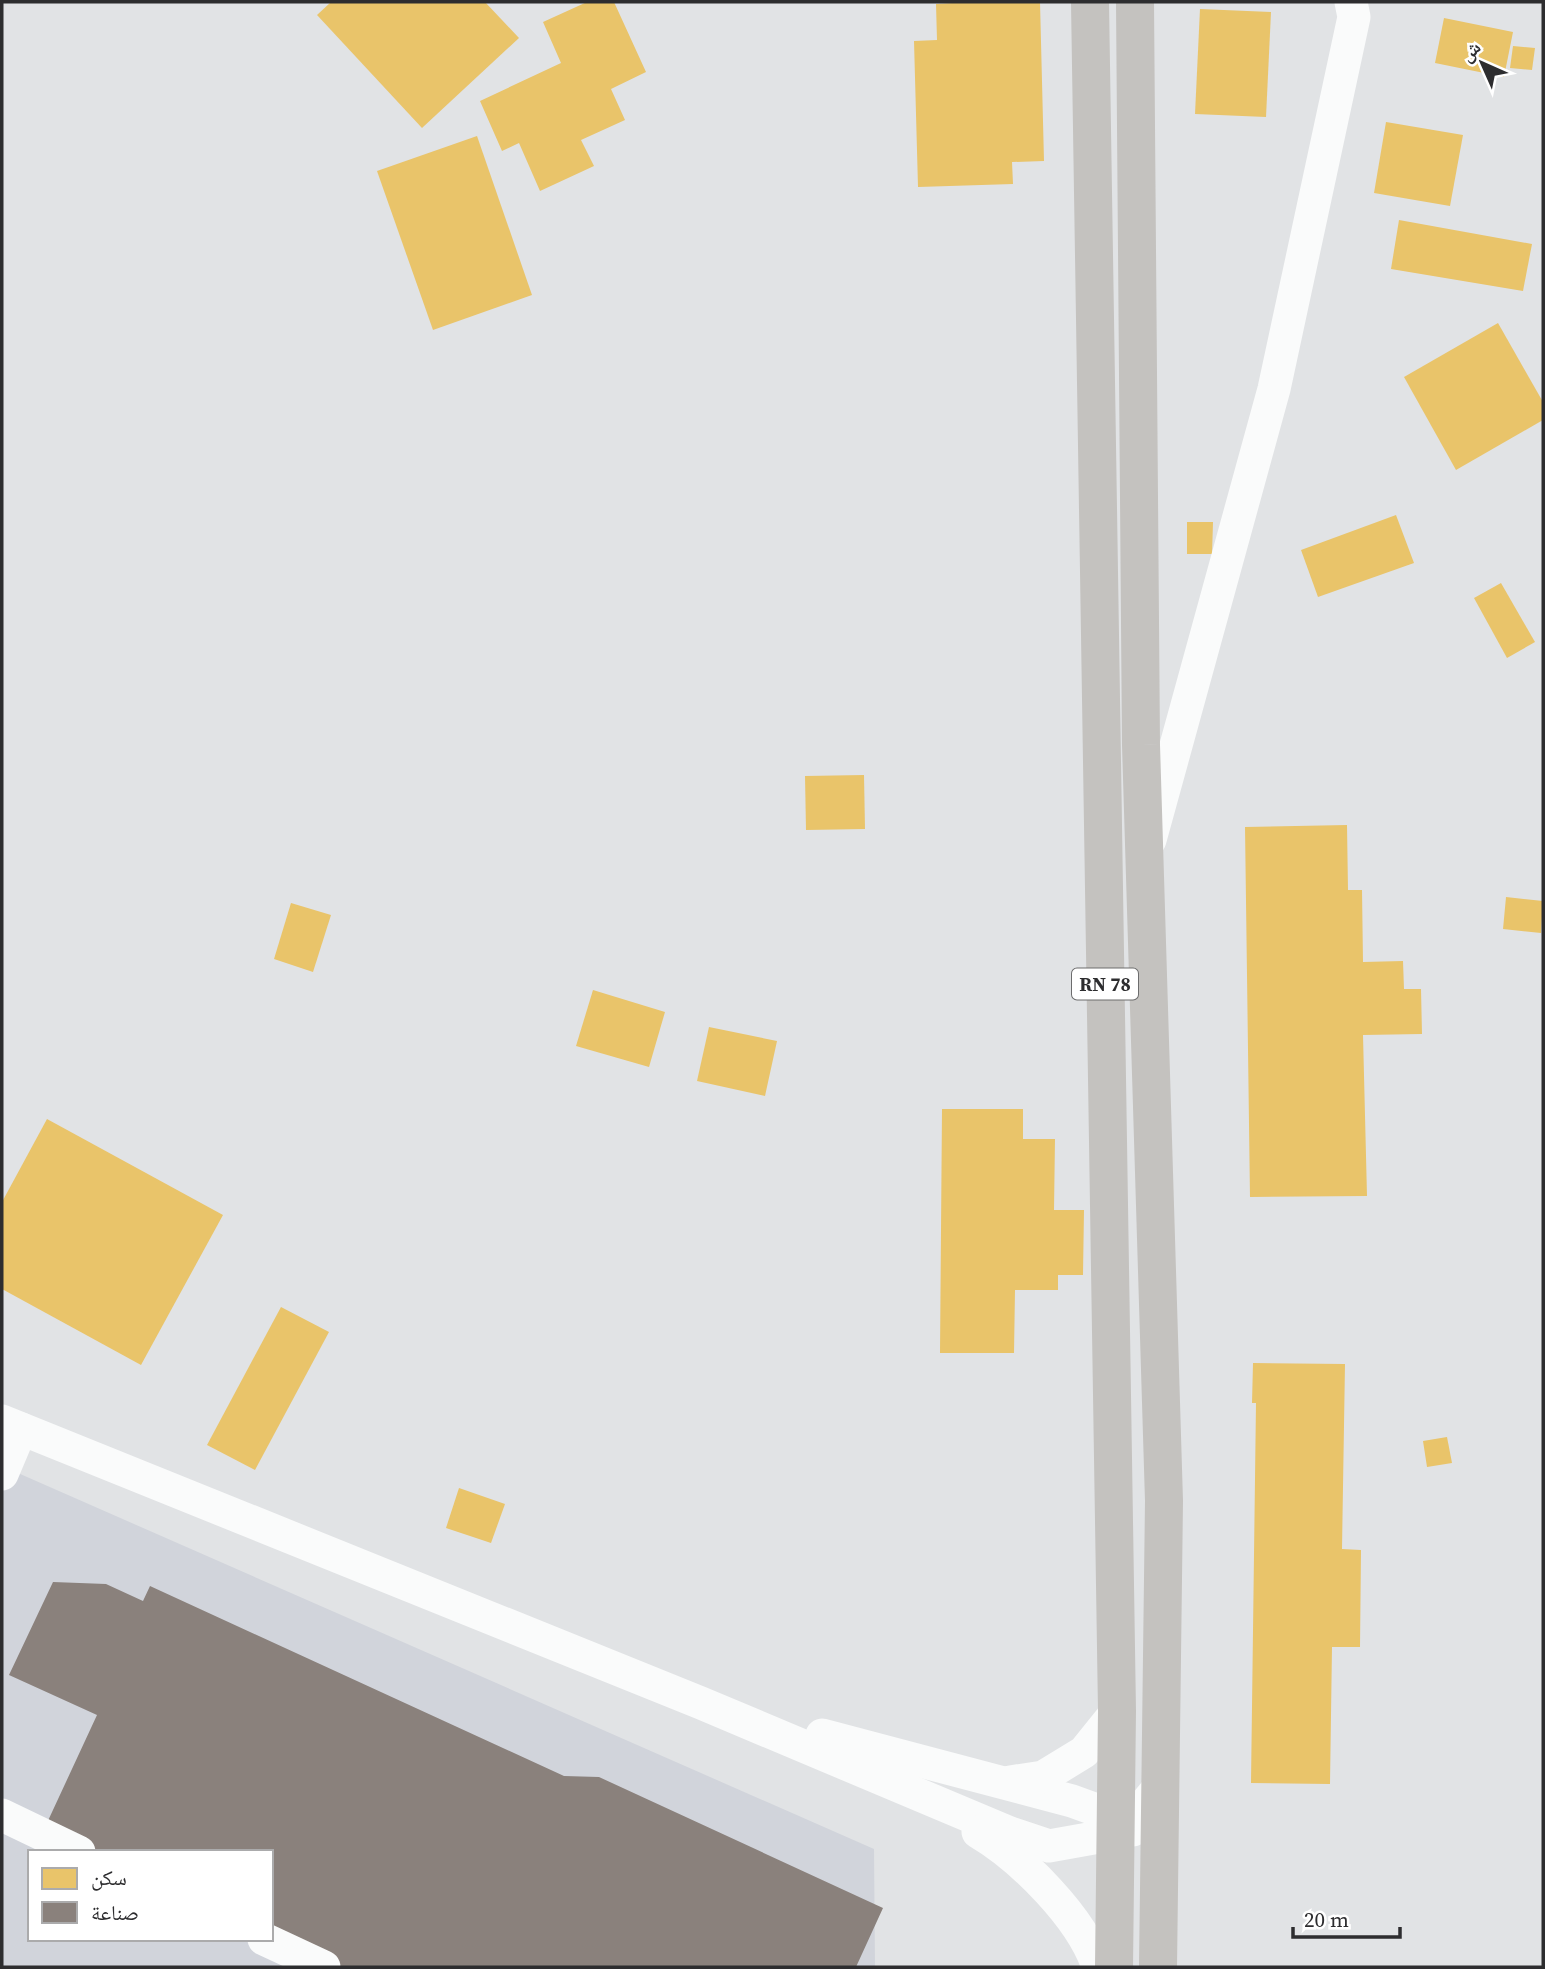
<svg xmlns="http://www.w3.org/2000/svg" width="1545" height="1969" viewBox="0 0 1545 1969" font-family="'Source Serif 4','Noto Naskh Arabic',serif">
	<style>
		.built { fill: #d1d4db; fill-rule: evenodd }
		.homes { fill: #e9c46a }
		.industry { fill: #8a817c }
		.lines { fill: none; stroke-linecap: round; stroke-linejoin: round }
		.minor { stroke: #fafbfb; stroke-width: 33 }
		.primary { stroke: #c4c2bf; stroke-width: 38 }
		.labels { text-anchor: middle; stroke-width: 7; stroke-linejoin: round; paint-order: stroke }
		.shield { fill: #fff; stroke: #6c6c6d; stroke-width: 2 }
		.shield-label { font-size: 19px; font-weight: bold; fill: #2d2d2f }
	</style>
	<rect width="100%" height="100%" fill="#e1e3e5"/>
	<path class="built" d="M2 1466 874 1849 875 1967H2ZM30 1852H271V1939H30Z"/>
	<g class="homes">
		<path d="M331 2H485L519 38 422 128 317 15Z"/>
		<path d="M587 2H614L646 72 611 89 625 120 581 140 594 166 540 191 519 143 502 151 480 101 561 63 543 22Z"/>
		<path d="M969 2H1040L1044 161 1012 162 1013 184 918 187 914 41 937 40 936 4Z"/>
		<path d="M1200 9 1271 12 1266 117 1195 114Z"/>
		<path d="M1444 18 1513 32 1504 77 1435 63Z"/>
		<path d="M1513 46 1535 48 1532 70 1510 68Z"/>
		<path d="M1386 122 1463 135 1450 206 1374 193Z"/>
		<path d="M477 136 532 295 433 330 377 171Z"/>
		<path d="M1399 220 1532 244 1523 291 1391 269Z"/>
		<path d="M1498 323 1543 402V420L1456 470 1404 377Z"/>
		<path d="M1396 515 1414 563 1318 597 1301 550Z"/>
		<path d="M1187 522H1213L1212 554H1187Z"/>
		<path d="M1501 583 1535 642 1507 658 1474 598Z"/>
		<path d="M864 775 865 829 806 830 805 776Z"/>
		<path d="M1347 825 1348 890H1362L1363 962 1403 961 1404 989H1421L1422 1034 1363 1035 1367 1196 1250 1197 1245 827Z"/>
		<path d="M1506 897 1543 901 1541 933 1503 929Z"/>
		<path d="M291 903 331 915 313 972 274 959Z"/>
		<path d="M593 990 665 1012 649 1067 576 1046Z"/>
		<path d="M709 1027 777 1041 765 1096 697 1081Z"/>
		<path d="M942 1109H1023V1139H1055L1054 1210H1084L1083 1275H1058V1290H1015L1014 1353H940Z"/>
		<path d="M47 1119 223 1215 141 1365 2 1289V1202Z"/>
		<path d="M281 1307 329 1332 255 1470 207 1445Z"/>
		<path d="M1253 1363 1345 1364 1342 1549 1361 1550 1360 1647H1332L1330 1784 1251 1783 1256 1403H1252Z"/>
		<path d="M1447 1437 1452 1463 1427 1467 1423 1441Z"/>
		<path d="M459 1488 505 1504 491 1543 446 1528Z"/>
	</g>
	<path class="industry" d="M53 1582 106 1584 143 1601 150 1586 564 1776 599 1777 883 1908 856 1967H322L271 1939V1852H69L40 1838 97 1715 9 1675Z"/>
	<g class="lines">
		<g class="minor">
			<path d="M1150 840 1274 389 1354 17 1351 2"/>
			<path d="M2 1421 701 1703 1010 1833 1049 1846 1116 1834 1133 1819 1160 1786"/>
			<path d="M2 1474 21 1429"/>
			<path d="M822 1735 1072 1801 1116 1817V1820L1125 1826 1128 1824 1133 1830"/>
			<path d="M1010 1782 1043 1777 1084 1752 1117 1711"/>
			<path d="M2 1815 79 1852"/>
			<path d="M978 1832C1022 1858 1082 1918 1098 1967"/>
			<path d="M264 1939 324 1967"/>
		</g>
		<g class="primary">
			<path d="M1090 2 1117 1711 1114 1967"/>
			<path d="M1135 2 1141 745 1164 1501 1158 1967"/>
		</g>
	</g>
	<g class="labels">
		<rect class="shield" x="1072" y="968.5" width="66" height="31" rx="5"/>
		<g class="shield-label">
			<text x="1105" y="991">RN 78</text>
		</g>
	</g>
	<rect width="1545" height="1969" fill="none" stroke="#2d2d2f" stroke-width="7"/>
	<rect x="28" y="1850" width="245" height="91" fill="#ffffff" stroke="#ababac" stroke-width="2"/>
	<rect x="42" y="1868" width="35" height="21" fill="#e9c46a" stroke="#ababac" stroke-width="2"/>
	<text x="91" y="1885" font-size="21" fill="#2d2d2f">سكن</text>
	<rect x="42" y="1902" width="35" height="21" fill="#8a817c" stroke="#ababac" stroke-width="2"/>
	<text x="91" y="1920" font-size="21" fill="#2d2d2f">صناعة</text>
	<g transform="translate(1482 63) rotate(315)" stroke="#ffffff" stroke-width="5" paint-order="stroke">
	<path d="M0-5L12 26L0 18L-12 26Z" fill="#2d2d2f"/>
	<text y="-10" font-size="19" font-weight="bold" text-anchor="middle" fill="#2d2d2f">ش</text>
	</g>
	<path d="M1293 1927v10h107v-10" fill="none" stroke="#2d2d2f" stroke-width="3.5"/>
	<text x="1304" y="1927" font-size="21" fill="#2d2d2f" stroke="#ffffff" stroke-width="5" paint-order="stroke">20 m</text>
</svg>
